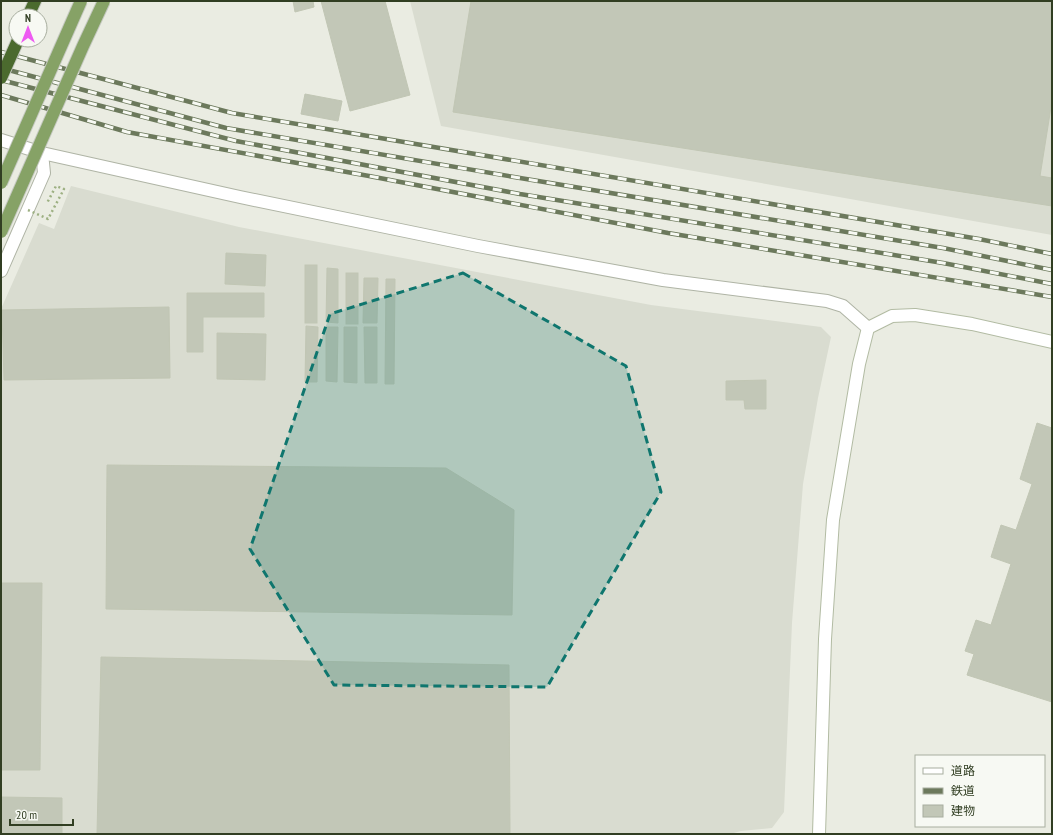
<svg xmlns="http://www.w3.org/2000/svg" width="1053" height="835" viewBox="0 0 1053 835" font-family="'PT Sans Narrow','Noto Sans JP',sans-serif">
	<style>
		.built { fill: #d9dcd0 }
		.building { fill: #c2c7b7; stroke: #c1c6b4 }
		.lines { fill: none; stroke-linecap: round; stroke-linejoin: round }
		.street-casing { stroke: #afb4a5; stroke-width: 14 }
		.secondary-casing { stroke: #b2bba3; stroke-width: 14 }
		.highway-casing { stroke: #c5c9c1; stroke-width: 14 }
		.street { stroke: #fff; stroke-width: 12 }
		.secondary { stroke: #fff; stroke-width: 12 }
		.highway { stroke: #4b6a2e; stroke-width: 12 }
		.rail-casing { stroke: #6c795c; stroke-width: 4.5 }
		.rail { stroke: #f7f9f3; stroke-width: 3; stroke-dasharray: 9; stroke-linecap: butt }
		.primary-bridge-casing { stroke: #c5c9c1; stroke-width: 14; stroke-linecap: butt }
		.highway-bridge-casing { stroke: #c5c9c1; stroke-width: 14; stroke-linecap: butt }
		.path-bridge { stroke: #9db082; stroke-width: 2.5; stroke-dasharray: 2 3; stroke-linecap: butt }
		.primary-bridge { stroke: #86a266; stroke-width: 12 }
		.highway-bridge { stroke: #4b6a2e; stroke-width: 12 }
		.marked { fill: #0f766e; fill-opacity: 0.2; stroke: #0f766e; stroke-width: 3; stroke-dasharray: 8 5; stroke-linejoin: round }
	</style>
	<rect width="100%" height="100%" fill="#eaece2"/>
	<g class="built">
		<path d="M410 1H1052V235L441 126Z"/>
		<path d="M71 186 239 227 651 305 821 327 831 337 818 398 803 484 792 623 784 812 772 828 741 831 730 834H1V309L39 223 54 229Z"/>
	</g>
	<g class="building">
		<path d="M293 1H313L314 7 295 12Z"/>
		<path d="M321 1H385L410 95 350 111Z"/>
		<path d="M471 1H1052V101L1040 176 1052 178V206L453 112Z"/>
		<path d="M305 94 342 101 338 121 301 114Z"/>
		<path d="M226 253 266 255 265 286 225 284Z"/>
		<rect x="305" y="265" width="12" height="58"/>
		<path d="M327 268 338 269V323L326 322Z"/>
		<rect x="346" y="273" width="12" height="51"/>
		<path d="M364 278H378L377 323H363Z"/>
		<path d="M386 279H395L394 384H385Z"/>
		<path d="M187 293H264V317H203V352H187Z"/>
		<path d="M169 307 170 378 4 380 2 310Z"/>
		<path d="M306 326 318 327 317 382H305Z"/>
		<path d="M326 327H338L337 382 326 381Z"/>
		<path d="M344 327H357V383L344 382Z"/>
		<path d="M364 327H377V383H365Z"/>
		<path d="M217 333 266 334 265 380 217 379Z"/>
		<path d="M766 380V409H745L744 400H726V381Z"/>
		<path d="M1037 423 1052 428V702L967 675 974 654 965 651 976 620 991 625 1011 564 991 557 1001 525 1016 530 1032 484 1020 479Z"/>
		<path d="M107 465 446 468 514 510 512 615 106 609Z"/>
		<path d="M1 583H42L40 770H1Z"/>
		<path d="M101 657 509 665 510 834H97Z"/>
		<path d="M1 797 62 798V834H1Z"/>
	</g>
	<g class="lines">
		<defs>
			<g id="street">
				<path d="M1 140 42 153 44 173 1 271"/>
				<path d="M42 153 240 197 478 246 663 280 827 301 843 306 868 328"/>
			</g>
			<path id="secondary" d="M819 834 825 639 833 520 859 364 868 328 892 316 915 315 972 324 1052 342"/>
			<path id="highway" d="M28 16 35 1"/>
		</defs>
		<use href="#street" class="street-casing"/>
		<use href="#secondary" class="secondary-casing"/>
		<use href="#highway" class="highway-casing"/>
		<use href="#street" class="street"/>
		<use href="#secondary" class="secondary"/>
		<use href="#highway" class="highway"/>
		<defs>
			<g id="rail">
				<path d="M1 52 232 113 979 239 1052 254"/>
				<path d="M1 68 226 128 514 177 943 248 1052 270"/>
				<path d="M1 80 236 141 520 194 943 263 1052 284"/>
				<path d="M1 95 127 132 369 176 668 233 1052 297"/>
			</g>
		</defs>
		<use href="#rail" class="rail-casing"/>
		<use href="#rail" class="rail"/>
		<defs>
			<g id="primary-bridge">
				<path d="M1 183 81 1"/>
				<path d="M1 232 83 46 104 1"/>
			</g>
			<path id="highway-bridge" d="M1 78 18 40"/>
		</defs>
		<use href="#primary-bridge" class="primary-bridge-casing"/>
		<use href="#highway-bridge" class="highway-bridge-casing"/>
		<path class="path-bridge" d="M28 210 48 219 64 189 56 186 47 203"/>
		<use href="#primary-bridge" class="primary-bridge"/>
		<use href="#highway-bridge" class="highway-bridge"/>
	</g>
	<path class="marked" d="M463 273 626 366 661 492 547 687 334 685 250 549 330 314Z"/>
	<rect width="1053" height="835" fill="none" stroke="#313e22" stroke-width="4"/>
	<rect x="915" y="755" width="130" height="72" fill="#f7f9f3" stroke="#a8ae9f"/>
	<rect x="923" y="768" width="20" height="6" fill="#ffffff" stroke="#a8ae9f"/>
	<text x="951" y="775" font-size="12" fill="#313e22">道路</text>
	<rect x="923" y="788" width="20" height="6" fill="#6c795c" stroke="#a8ae9f"/>
	<text x="951" y="795" font-size="12" fill="#313e22">鉄道</text>
	<rect x="923" y="805" width="20" height="12" fill="#c2c7b7" stroke="#a8ae9f"/>
	<text x="951" y="815" font-size="12" fill="#313e22">建物</text>
	<g transform="translate(28 28)"><circle r="19" fill="#f7f9f3" stroke="#a8ae9f"/>
	<path d="M0-3L7 15L0 10L-7 15Z" fill="#ee5af2"/>
	<text y="-6" font-size="11" font-weight="bold" text-anchor="middle" fill="#313e22">N</text>
	</g>
	<path d="M10 819v6h63v-6" fill="none" stroke="#313e22" stroke-width="2"/>
	<text x="16" y="819" font-size="12" fill="#313e22" stroke="#f7f9f3" stroke-width="3" paint-order="stroke">20 m</text>
</svg>
